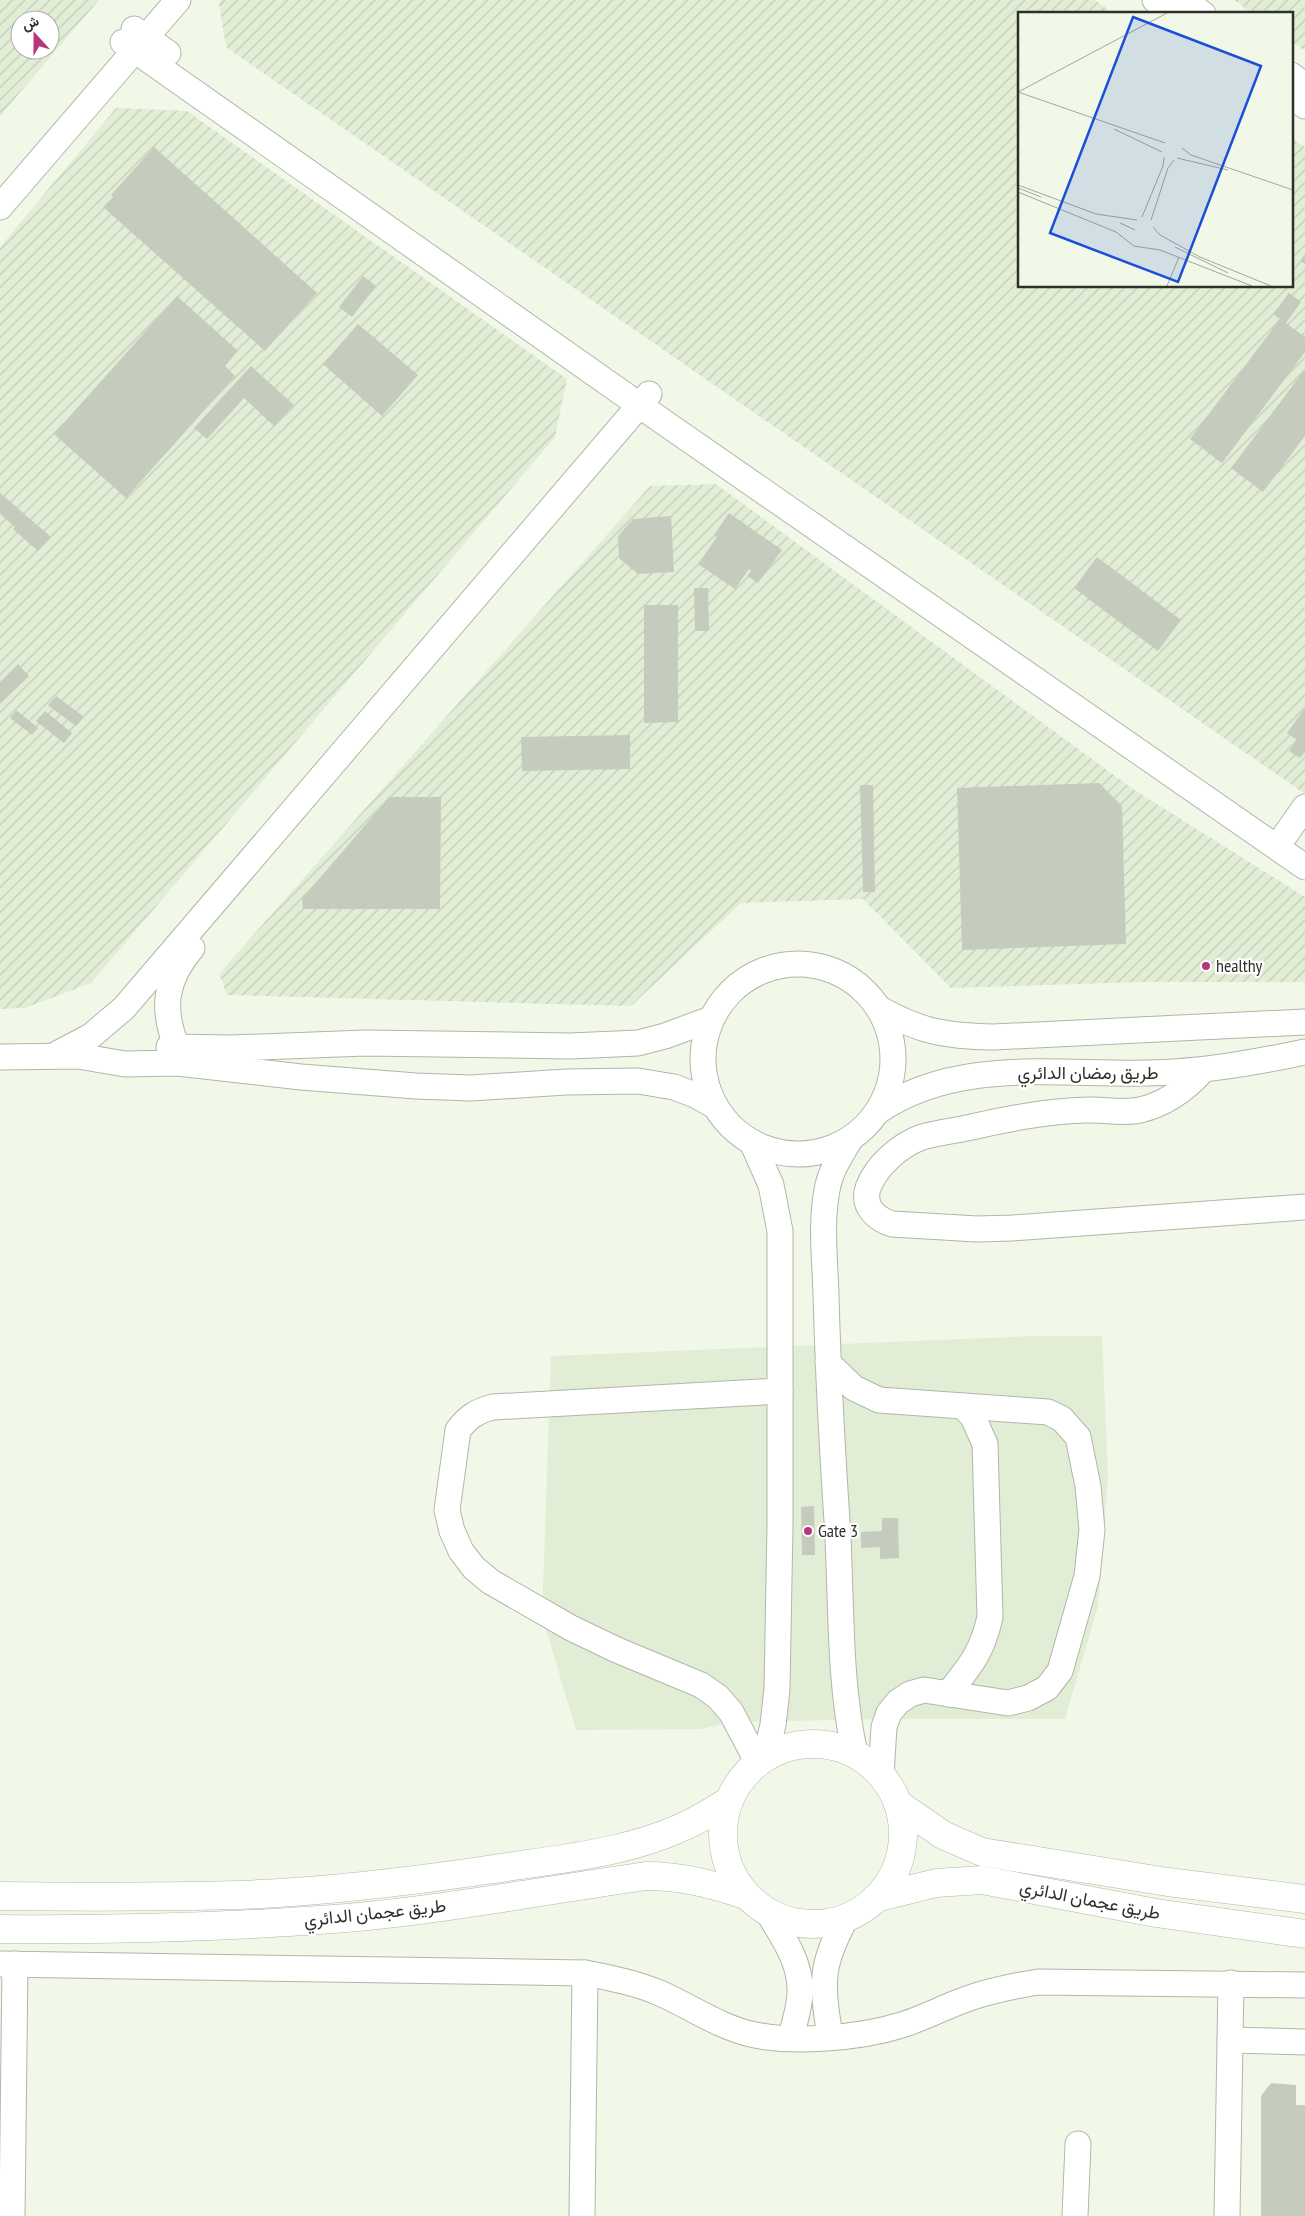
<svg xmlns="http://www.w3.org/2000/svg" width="1305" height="2216" viewBox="0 0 1305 2216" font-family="'PT Sans Narrow',Vazirmatn,sans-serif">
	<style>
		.built { fill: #e2edd6 }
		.industrial { fill: url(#industrial-furrows); fill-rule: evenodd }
		.building { fill: #c5ccbd }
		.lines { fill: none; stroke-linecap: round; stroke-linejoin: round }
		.minor-casing { stroke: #b0b7a8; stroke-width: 27 }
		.major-casing { stroke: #b0b7a8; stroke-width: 29 }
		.minor { stroke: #fff; stroke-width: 25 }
		.major { stroke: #fff; stroke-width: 28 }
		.poi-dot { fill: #b7357d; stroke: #fff; stroke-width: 2 }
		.labels { text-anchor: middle; stroke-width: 4.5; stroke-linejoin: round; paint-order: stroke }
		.poi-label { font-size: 18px; fill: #2e312b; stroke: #fff; text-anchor: start }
		.street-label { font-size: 18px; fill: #2e312b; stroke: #fff }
		.inset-road { fill: none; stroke: #a3a89c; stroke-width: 1 }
		.view { fill: #1d4ed8; fill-opacity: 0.15; stroke: #1d4ed8; stroke-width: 2.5 }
		.inset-edge { fill: none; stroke: #2e312b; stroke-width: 2.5 }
	</style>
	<defs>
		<pattern id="industrial-furrows" width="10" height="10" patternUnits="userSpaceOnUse" patternTransform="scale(1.25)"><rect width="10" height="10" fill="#e2edd6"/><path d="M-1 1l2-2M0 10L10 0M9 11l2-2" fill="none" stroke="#c2ccb8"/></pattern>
	</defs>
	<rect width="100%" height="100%" fill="#f1f8e8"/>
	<path class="built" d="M1037 1336H1102L1108 1477 1098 1606 1065 1719H894L733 1722 701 1729 576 1730 542 1616 551 1356Z"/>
	<g class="industrial">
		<path d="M0 0H99L0 116ZM20 20H50V50H20Z"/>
		<path d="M221 0H1095L1114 14H1019V286H1291V138L1305 147V794L226 47 219 3Z"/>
		<path d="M1234 0H1305V51L1291 41V14H1253Z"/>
		<path d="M116 108 187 111 567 379 555 437 91 983 25 1008 0 1009V247Z"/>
		<path d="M716 484 1133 789 1305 897V982H1141L951 988 863 899 741 903 631 1006 227 995 219 974 650 486Z"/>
	</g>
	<g class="building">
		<path d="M154 147 317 293 265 351 103 207 113 197 111 195Z"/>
		<path d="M1305 254V264L1300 261Z"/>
		<path d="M363 276 376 286 352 317 339 307Z"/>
		<path d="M1289 293 1301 302 1286 323 1305 337V352L1222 463 1190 439 1280 319 1273 314Z"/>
		<path d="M177 296 238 351 225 366 235 376 126 498 54 434Z"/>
		<path d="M358 324 418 375 382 416 323 364Z"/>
		<path d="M251 366 294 405 274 426 244 398 207 439 194 428Z"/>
		<path d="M1305 369V436L1263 492 1231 468Z"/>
		<path d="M0 493 51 537 38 551 13 529 15 527 0 514Z"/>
		<path d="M729 513 782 550 758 583 747 576 751 571 749 569 735 589 698 564 717 537 714 535Z"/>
		<path d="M671 516 674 572 638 574 619 558 618 536 633 519Z"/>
		<path d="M1097 557 1181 620 1158 651 1074 588Z"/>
		<path d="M694 588H708L709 631H695Z"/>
		<path d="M644 605H678V722L644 723Z"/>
		<path d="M18 664 29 676 0 704V682Z"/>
		<path d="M56 696 84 717 76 726 48 705Z"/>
		<path d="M1305 708V752L1300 758 1289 751 1297 740 1287 733Z"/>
		<path d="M16 710 38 728 32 735 10 718Z"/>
		<path d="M45 711 72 733 64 743 36 721Z"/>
		<path d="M630 735V769L522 771 521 737Z"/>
		<path d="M1099 783 1122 806 1126 944 962 950 957 788Z"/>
		<path d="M860 785H873L875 892H863Z"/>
		<path d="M389 797H441L440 909H303L302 899Z"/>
		<path d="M814 1506 815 1555H802L801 1507Z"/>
		<path d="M882 1518H898L899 1558 880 1559V1547L861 1548V1532L882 1531Z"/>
		<path d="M1271 2083 1296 2085V2105H1305V2216H1261V2096Z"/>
	</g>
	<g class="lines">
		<defs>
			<g id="minor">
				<path d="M1155 0 1174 14"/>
				<path d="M1184 0 1203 14"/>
				<path d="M134 29 168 53"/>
				<path d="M123 42 652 414 1305 867"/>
				<path d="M1291 75 1305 85"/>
				<path d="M1291 96 1305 106"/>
				<path d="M0 207 178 0"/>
				<path d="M1283 838 1305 807"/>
				<circle cx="798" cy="1059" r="95"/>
				<path d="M880 1009C921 1032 946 1036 993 1037L1305 1022"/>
				<path d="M169 1047 231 1048 365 1043 570 1046 638 1043 665 1036 711 1019"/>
				<path d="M177 1047C161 1009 165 980 192 948"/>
				<path d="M53 1056 91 1036 124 1008 649 394"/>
				<path d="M0 1057 78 1056 125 1064 178 1063 301 1077 416 1086 471 1088 566 1082 638 1081 674 1087 695 1095 715 1106"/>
				<path d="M1203 1070C1186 1089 1166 1104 1140 1110 1122 1114 1105 1109 1087 1110 1046 1111 1007 1119 967 1128 952 1131 937 1133 922 1137 900 1145 876 1166 868 1188 862 1207 877 1219 892 1224L977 1229 1012 1228 1305 1207"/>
				<path d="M877 1112C956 1057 1057 1075 1147 1073 1201 1072 1252 1063 1305 1052"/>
				<path d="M851 1138C842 1153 832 1168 828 1185 820 1221 825 1259 826 1295 828 1370 832 1446 837 1521 842 1599 838 1677 855 1754"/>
				<path d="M752 1142 771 1185 780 1231V1525L777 1689 773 1725 765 1758"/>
				<path d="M828 1363 854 1388 879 1400 1048 1412 1062 1419 1078 1437 1088 1486 1092 1530 1087 1576 1060 1671 1047 1688 1028 1698 1008 1703 924 1690 910 1694 898 1702 889 1713 884 1727 881 1775"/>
				<path d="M948 1694C970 1666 982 1653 990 1617L985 1444 973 1417 963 1406"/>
				<path d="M758 1763 731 1712 718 1697 701 1685 617 1650 571 1628 491 1582 474 1568 461 1551 452 1531 447 1510 458 1430C468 1417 477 1411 493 1407L780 1391"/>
				<path d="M769 1914C783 1938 801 1962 800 1992 800 2007 794 2023 791 2038"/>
				<path d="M0 1964 585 1973C611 1978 637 1983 662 1994 693 2008 721 2028 755 2035 794 2043 859 2038 898 2026 920 2020 942 2008 964 2000 988 1991 1013 1986 1038 1982L1305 1985"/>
				<path d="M830 2037C822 1983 819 1967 846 1918"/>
				<path d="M1230 2040 1305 2042"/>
				<path d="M12 2216 15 1964"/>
				<path d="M582 2216 585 1973"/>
				<path d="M1075 2216 1078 2144"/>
				<path d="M1227 2216 1231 1983"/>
			</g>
			<g id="major">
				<circle cx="813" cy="1834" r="90"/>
				<path d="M898 1804 943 1835 982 1852 1168 1882 1305 1899"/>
				<path d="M0 1896C80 1897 159 1897 239 1895 322 1892 405 1882 487 1870 556 1859 630 1854 693 1822 705 1816 717 1808 729 1801"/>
				<path d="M876 1898 936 1883 982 1880 1156 1913 1305 1934"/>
				<path d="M0 1929C116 1930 232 1927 347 1918 448 1909 547 1890 646 1876 681 1876 712 1884 745 1895"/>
			</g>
		</defs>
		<use href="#minor" class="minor-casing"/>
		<use href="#major" class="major-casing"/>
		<use href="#minor" class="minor"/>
		<use href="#major" class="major"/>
	</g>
	<g class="poi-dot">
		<circle cx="1206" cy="966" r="5"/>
		<circle cx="808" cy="1531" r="5"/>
	</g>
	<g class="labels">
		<g class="poi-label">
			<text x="1216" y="972">healthy</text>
			<text x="818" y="1537">Gate 3</text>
		</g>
		<g class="street-label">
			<text x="1088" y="1079">طريق رمضان الدائري</text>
			<text transform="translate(1090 1900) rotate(11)" y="6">طريق عجمان الدائري</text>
			<text transform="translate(375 1913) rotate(-6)" y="6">طريق عجمان الدائري</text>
		</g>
	</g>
	<g transform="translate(1018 12)">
		<rect width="275" height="275" fill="#f1f8e8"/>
		<path class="inset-road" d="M0 80 149 1M0 80 147 131M96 117 144 140M164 136 173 143 275 178M159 146 210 158M0 173 78 202 119 208M0 176 23 185M0 180 98 220 116 234 142 238 234 274M124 205 145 154 146 145M133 208 150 156 156 148M102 211 117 218M135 215 142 223 182 245 253 274M157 235 210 261M149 274 161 245"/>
		<path class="view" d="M115 5 243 54 160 270 32 221Z"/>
		<rect width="275" height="275" class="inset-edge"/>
	</g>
	<g transform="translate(35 35) rotate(339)"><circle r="24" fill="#ffffff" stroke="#abadaa"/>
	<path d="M0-4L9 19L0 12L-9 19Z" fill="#b7357d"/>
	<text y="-8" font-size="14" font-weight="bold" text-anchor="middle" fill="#2e312b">ش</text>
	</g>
</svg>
